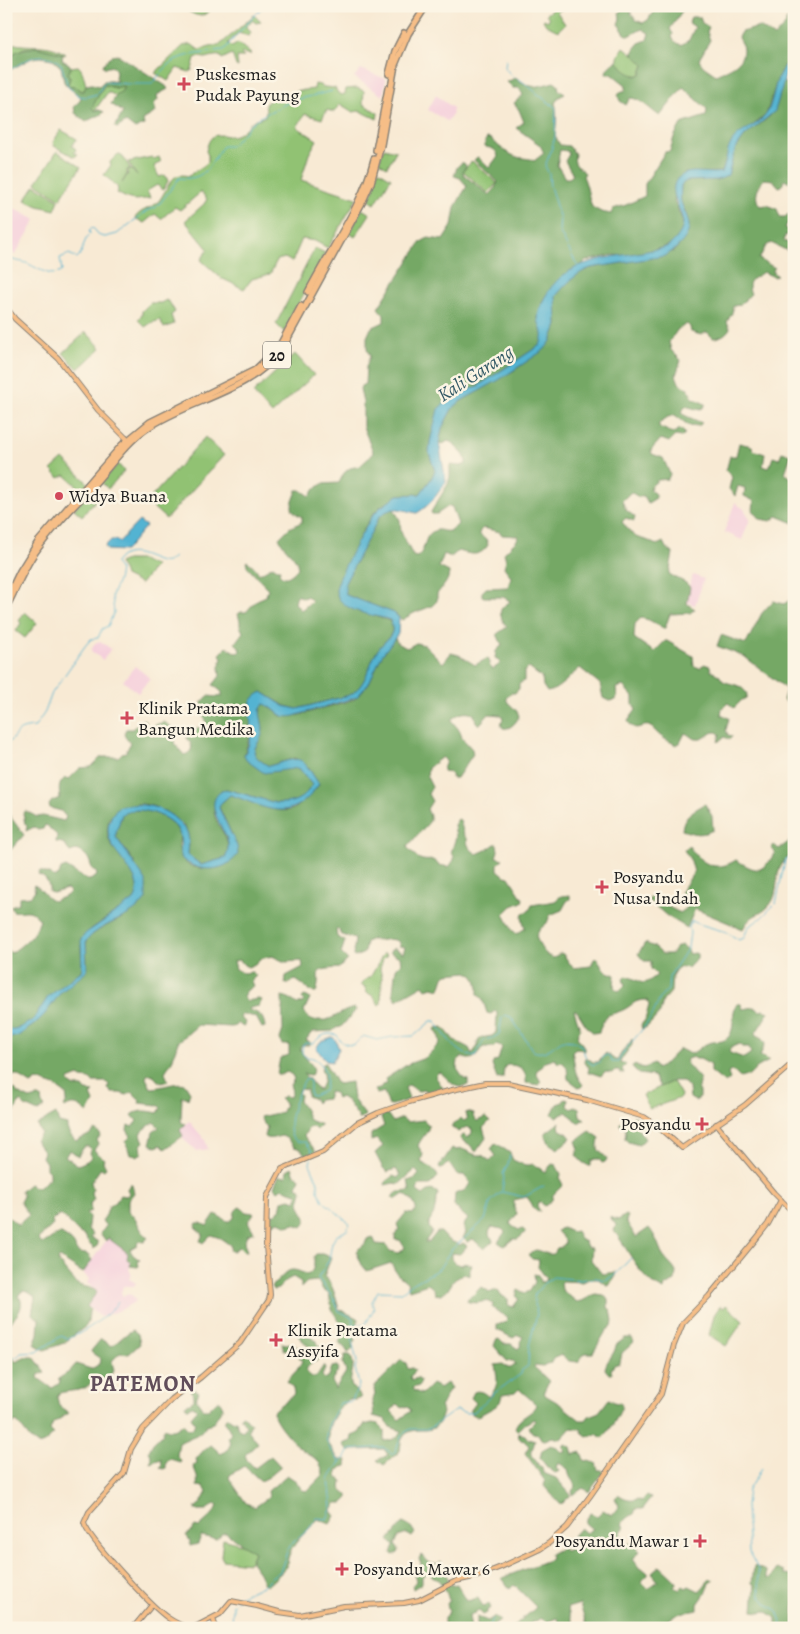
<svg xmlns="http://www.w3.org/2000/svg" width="800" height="1634" viewBox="0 0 800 1634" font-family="Alegreya,serif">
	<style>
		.built { fill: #f5cfdc }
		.green { fill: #91c273; stroke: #566f48 }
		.forest { fill: #74a865; stroke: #486240; fill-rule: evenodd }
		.water { fill: #53b3d2; stroke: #386877 }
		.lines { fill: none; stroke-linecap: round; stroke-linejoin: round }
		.stream { stroke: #53b3d2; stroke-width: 1 }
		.major-casing { stroke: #8a8378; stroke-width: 6 }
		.highway-casing { stroke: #8a8378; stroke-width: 8 }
		.major { stroke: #f6be87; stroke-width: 4 }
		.highway { stroke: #f6be87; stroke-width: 5 }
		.poi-dot { fill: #d1495b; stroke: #fcf5e5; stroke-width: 2 }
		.labels { text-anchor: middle; stroke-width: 5; stroke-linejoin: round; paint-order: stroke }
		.shield { fill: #fcf5e5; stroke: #5f5d58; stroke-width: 1 }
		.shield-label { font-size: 16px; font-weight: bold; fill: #1c1c1c }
		.poi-label { font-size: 18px; fill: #1c1c1c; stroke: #fcf5e5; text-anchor: start }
		.water-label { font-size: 19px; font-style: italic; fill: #325865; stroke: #fcf5e5 }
		.district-label { font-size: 22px; font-weight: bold; letter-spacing: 1px; fill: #614e5a; stroke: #fcf5e5 }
	</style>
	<rect width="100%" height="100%" fill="#fcf5e5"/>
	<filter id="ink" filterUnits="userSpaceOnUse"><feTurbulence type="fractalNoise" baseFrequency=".02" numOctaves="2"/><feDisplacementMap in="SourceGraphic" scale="10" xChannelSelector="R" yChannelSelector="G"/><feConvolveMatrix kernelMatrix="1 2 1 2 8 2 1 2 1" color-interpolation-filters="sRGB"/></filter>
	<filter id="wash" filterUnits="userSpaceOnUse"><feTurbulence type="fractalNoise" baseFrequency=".0096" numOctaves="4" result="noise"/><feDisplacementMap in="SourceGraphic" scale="20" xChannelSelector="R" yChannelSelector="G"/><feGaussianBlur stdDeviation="1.12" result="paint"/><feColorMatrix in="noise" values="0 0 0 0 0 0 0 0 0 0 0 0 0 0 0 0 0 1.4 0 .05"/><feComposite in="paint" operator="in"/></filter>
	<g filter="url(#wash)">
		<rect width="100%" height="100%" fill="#f8ead4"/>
		<g class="built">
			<path d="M361 69 386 79 383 96 354 77Z"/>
			<path d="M436 95 454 109 452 112 453 114 447 121 428 110Z"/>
			<path d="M6 204 36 220 15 255 6 249Z"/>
			<path d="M735 503 744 509 750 519 742 540 724 532Z"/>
			<path d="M693 575 704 579 695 605 684 601Z"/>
			<path d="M100 641 111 649 103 660 91 651 95 643Z"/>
			<path d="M135 666 150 678 138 693 123 681Z"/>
			<path d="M189 1121 205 1140 208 1149 197 1151 184 1140 180 1131Z"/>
			<path d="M108 1238 128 1253 131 1263 129 1270 131 1273 129 1279 136 1283 134 1286H123L121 1293 123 1296 126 1294 132 1295 136 1301 121 1310 101 1317 87 1306 97 1292 87 1283 89 1279 83 1273Z"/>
		</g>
		<g class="green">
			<path d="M180 6H214C201 22 195 15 180 6Z"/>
			<path d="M552 6H560L562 9 557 12 565 24 558 31 546 25 543 20 544 19 548 21 549 18 546 14 552 10Z"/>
			<path d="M254 15 261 22 256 23 252 20 246 27 251 32 249 36 238 33 228 43 232 47 238 43 251 54 250 55 243 53 241 54 244 57H237L238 67 236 66 232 54 222 59 220 56C215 55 211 57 206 58 201 58 200 56 195 58L192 70 189 72 177 68 168 81 155 73 183 46 191 44 199 50 221 44Z"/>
			<path d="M6 41C26 50 44 40 66 54L64 55 60 53 37 47 24 48 13 54 11 57V66L6 72Z"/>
			<path d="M624 47 640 60 644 65 640 75C631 77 624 69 618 63V56Z"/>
			<path d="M78 66C83 69 84 79 86 85L83 92 74 86 70 87 68 84 70 78 68 74 71 67Z"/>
			<path d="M315 84 320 85 324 87 335 88 338 93 341 95 345 94 346 89 357 88 364 91 363 104 378 113 377 119 360 111 353 112 340 104 334 112 327 110 322 119 305 114 297 127 317 140 309 154 301 180 357 198 328 248 315 241 302 239 292 262 285 258 277 260 270 274 252 279 244 289 221 278 201 260 208 249 185 221 204 204 207 199 201 192 180 210 175 207 161 219 155 214 144 223 135 218C141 209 151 209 158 202 164 195 168 183 174 178 178 174 184 175 189 176 196 169 201 169 208 162V155L206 151C211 126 222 139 236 135 243 132 248 125 254 120 258 118 261 119 265 116L266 110 265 104 273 98 292 95 296 91 314 89Z"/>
			<path d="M104 85 116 88 124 85V87L121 93 116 96 108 92 95 110H93L92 107Z"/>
			<path d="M61 130 77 139 72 146 76 149 74 153 78 154 75 157 54 146 53 142Z"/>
			<path d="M384 148 396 151 387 167 379 162Z"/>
			<path d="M57 151 81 167 60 199 36 183Z"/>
			<path d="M118 154 123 157 130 168 127 170V174L122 183 128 174V170L131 169 137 176 128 162 152 157 154 159 159 157 161 162 154 166 159 177 165 175 168 181 163 190 157 185 147 191 150 198C134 201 131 201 117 193L118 191 117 186 104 175 111 165 110 162Z"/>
			<path d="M472 161 497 183 488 193 463 171Z"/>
			<path d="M378 170 391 178 375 204 368 199 374 188Z"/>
			<path d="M35 185 59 200 55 210 38 206 25 200Z"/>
			<path d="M362 209 370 214 355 237 349 233Z"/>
			<path d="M315 248 325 253 284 332 276 324Z"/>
			<path d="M166 300 170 303 175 312 171 315 174 324 164 328 160 320 151 323 145 327 138 320 142 315V311L150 303H161Z"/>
			<path d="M86 332 101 348 78 369 63 353Z"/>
			<path d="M295 354 314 375 272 414 253 393Z"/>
			<path d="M205 437 224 455 166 519 147 502Z"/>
			<path d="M63 459 88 483 82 490 65 475 59 478 51 470Z"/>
			<path d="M118 464 124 471 108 489 101 482Z"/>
			<path d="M93 489 100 495 82 516 74 509Z"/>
			<path d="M126 560H141L155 566 141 584 125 576C124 570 121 568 119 563Z"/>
			<path d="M25 612 37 623 25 638 16 631 21 623 19 621Z"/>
			<path d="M384 953 387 955 383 959 380 969 382 977 381 1004 379 1005 373 996 366 992 365 987 361 985 362 982 371 976Z"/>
			<path d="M671 1082 674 1083 681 1095 680 1098 649 1109 643 1095Z"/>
			<path d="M726 1305 743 1321 726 1346 709 1335 714 1315 720 1306 724 1308Z"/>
			<path d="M223 1539 244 1545 254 1552 249 1563 223 1560 221 1556Z"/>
		</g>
		<g class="forest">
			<path d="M623 6H632L631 14 636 20 643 23 648 20 657 6 680 7 682 11 670 29 673 34 672 37 674 41 681 45 689 40 695 27 689 23 691 17H700L702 23 709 27 707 32 710 40 699 60 703 66 716 75C729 68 743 65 743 49 743 45 739 41 738 37L741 32 760 27 774 37 786 24V21L794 10V59L784 65 779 75 766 115 731 143 722 172 685 173 674 200 683 222 682 232 672 244 661 248 626 256 613 255 586 261 549 291 543 300 539 313 538 318 543 337 540 345 478 386 450 398 434 427 430 442 429 453 435 471 431 479 420 494 398 495 390 502 382 505 373 514 364 529 340 577 336 590 337 596 351 608 390 621C392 624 393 628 392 632 389 638 383 643 379 648 368 664 368 684 350 695L297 709 285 706 262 692 250 725 251 733 244 755 257 768H299L312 785C303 800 294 804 276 803L226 789 221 791C219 796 214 804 214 810 214 827 236 840 225 858L201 865 188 855C188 849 190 841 188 835 185 819 153 802 137 804 130 805 116 815 109 818 108 826 106 834 110 842 118 860 147 880 134 900L91 929 81 948 82 968 81 971 48 997 33 1020 21 1027 6 1031V949L11 953C23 945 36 934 40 920 29 906 27 913 13 911L11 906 19 903V897L31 896 35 890 33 886 34 885C43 889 45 898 53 901L66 896 70 892 67 889 53 893 49 892C50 884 46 877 38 875L40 871 51 875 54 878 59 875 61 869 66 867 87 880H90L97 876 96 872 92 869C89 859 88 854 76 850L70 852 63 843 56 842 57 835 51 830 48 826 45 825 43 829 38 830 34 827 26 831 27 826 25 824 23 813 26 811 37 817 43 816 64 821 66 817 61 811 50 808 49 805 52 801 60 798C59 789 58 784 65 778L69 779 80 768 91 767 101 757H118L122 753 126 752 130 744C128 738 121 737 126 729H132L143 719 146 721 144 729 154 737 158 734 154 727 155 725 164 722C178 731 176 729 174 743L184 755C194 752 193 745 187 738V733L197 728 203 727C209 721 204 720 203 714 202 710 202 706 202 702L208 696 218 697 222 696V692L213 685 220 676 219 667 222 658 220 654 227 647 236 653 240 652 239 647 235 643 243 632 240 626V621L238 614 241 612H246L257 600 266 596 268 589 248 568 246 562 247 561C253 565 256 568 259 574L273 566 277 569H280L279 573C286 582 292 574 298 568 297 555 284 550 279 538L289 528 302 522V517C286 509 293 504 297 490H301L310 496 314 490 322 484 339 483 344 473 350 468 360 466 372 455 373 451 363 427V402L360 389 361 386 365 384 366 367 370 356 367 349V337L371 328 384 322V315L378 308 421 242 428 238 443 240 452 226 455 207 467 186 460 178 454 176 457 167 461 163H464L466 166 463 172 464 175 489 195 494 190 498 182 474 160 477 157 479 158 489 168 498 156C496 149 492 148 485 147V141L487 138 491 139C498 146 512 158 523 158 528 159 529 158 534 161L544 153 540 145 516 128 524 122 519 110 514 103 523 95 519 88H513L507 82 515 78C534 89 532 88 554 82L558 85 559 90 565 94 559 97 555 103C558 111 556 128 555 136L560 145 569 146 575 154C572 165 579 167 585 173L583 176C588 187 588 196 592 207L601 212 611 214 613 209 626 205 645 196V184L665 152 670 151 674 137 681 124 706 116 707 109 683 87 660 116C651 111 641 98 630 98L626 105 620 101 618 96 620 92 626 90V85L612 74H606C606 68 612 63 617 61L627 72 636 76 641 74 644 65 632 53 635 51 634 49 639 43 647 40 649 33 642 29 629 36 626 35 618 24 620 19 619 13ZM560 150 567 151 569 154 565 161 573 175 569 178H565L557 165ZM297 595 303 598 307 596 312 601 301 610 295 603Z"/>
			<path d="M37 47 63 54 62 60 69 64 71 67 68 74 70 78 68 84 70 87 75 86 80 91H84L86 85 92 84 99 86 104 81H117L115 78 116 72C114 65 111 66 105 68L103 65C107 59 112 53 120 56L166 86 168 89 157 95 158 100 154 104 156 112 143 120 144 125 135 129 126 122 117 128 115 127 123 112 111 104 117 94 122 91 124 86 116 88 104 85 92 108 94 110H99L104 112C100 117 92 117 86 122L75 113 74 106 79 102 81 97 67 86 64 82 61 67 52 59 41 57 32 58 8 71C9 67 11 58 12 56 15 49 31 48 37 47Z"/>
			<path d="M783 82 794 86V183L784 180 782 186 779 187 773 180 764 179C758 187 753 197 760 206L767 205 777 209 780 217H785L788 214 794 219 791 223H788L785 228 794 231V237L785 235 784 241 793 245 794 249 790 252 771 243 766 246 759 259 775 268 773 270V273L777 275 774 277 763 272C754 279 745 279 751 294L740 305 733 306 732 313 727 322 730 328C727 334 720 338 713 338L707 332 701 335 691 332 690 327 687 324 678 329 669 342 671 350 681 360 676 375 679 383 687 388 693 398 705 404V406L700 410 685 406 682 412 684 415 702 423 699 426 688 425 675 415 668 417 659 423V427L673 433 680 429 685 433 682 437 675 436 669 442 661 439 651 450 652 454 663 458 670 474 668 479 658 480 651 486 650 490 655 494 656 498 648 503 644 496 638 497 631 492 622 501 626 510 635 517 634 521 626 518 622 522C626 526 629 531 633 535 638 539 644 539 649 541 656 545 656 546 663 542L666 548 673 553 669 574 686 583 690 587 687 604 695 609 690 613 670 614 665 628H663L649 620 641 618 635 624 634 638 654 652 665 641H667L693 656 694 666 700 668 704 664 710 666 711 671 719 675 723 681C731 685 741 683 747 694L746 698 742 700 734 708 728 703 722 708 721 715 729 718 726 730 728 735 732 736 731 738 729 739 724 737 718 742 720 734C711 727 707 741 697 739 692 739 690 735 685 733L680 743 676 745C671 742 666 740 662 737 657 734 654 728 649 726 641 724 635 734 628 721L636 710 633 704V697L623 686 616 688 617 696 615 700 609 701 603 698 600 684 580 668C571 675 558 691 547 692L543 686 542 678 529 668 524 671V681L519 684V689L515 693H511L506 697C507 706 517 707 519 716 517 722 510 730 503 728L501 725 503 718 501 715 489 714 479 725 476 722 474 714C464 711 459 713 451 720L460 731 462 738 472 749 473 754 457 778H452L450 772 443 771V769L446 761 442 757 428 768 427 777 432 787 428 794 432 801 427 809 430 816V821L407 847C417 857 418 862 433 860L439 865 449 867 454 860V856L451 853 456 837 454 825 458 819 460 820 464 835 467 838C467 847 470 849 477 854L488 849 495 844H497L498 851 496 857 503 859 498 864V870L505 876 509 877 523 899 522 902 512 906 504 914 512 930 517 934 525 928 522 918 523 913 529 911 532 905 555 901 561 896 570 895V899L567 901 562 910 550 915 547 923 540 929 536 936C539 945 544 956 554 958L560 953 563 954 573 968 591 966 594 959 597 958 605 971 615 975 614 987 617 990 619 991 625 985 623 979 626 976C644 981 640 989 657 975L651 969V961H644L638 954 645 943 655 947 662 954H671L677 947 681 945 686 948 689 954 695 953 697 954V958L688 968 679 967C670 973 672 983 671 992L663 1001 660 1013 647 1027 642 1029 641 1025 645 1020 649 1005 647 1000C634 1000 634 1004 625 1009 607 1018 607 1009 599 1032L594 1033C585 1027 582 1018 576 1010H574L580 1029 577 1037 585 1048V1051L576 1048 572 1051C576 1067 572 1070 583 1085L580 1088 568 1079 567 1067 562 1062 558 1063 555 1059 543 1063V1066L536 1071 537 1075 541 1082 539 1085 526 1083C527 1069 520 1065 507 1065L504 1068 503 1078 497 1079 492 1065 494 1061 498 1060 502 1047 497 1044 494 1047H483C478 1055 473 1063 462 1057L458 1060 457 1069 464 1079 468 1080V1085C453 1092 450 1078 439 1072L435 1076 443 1088 441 1091 429 1094 425 1090 418 1091 409 1085 405 1088 409 1098 408 1100 389 1106 384 1092 377 1094 374 1090 380 1089 382 1085 387 1084 385 1079 408 1064 425 1058 438 1045 440 1042 438 1033 435 1030 436 1028 443 1027 454 1040 469 1048 472 1054 478 1046 477 1043 480 1038 492 1036 496 1032 497 1013 495 1011 491 1014 487 1013 482 998 478 995C478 985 478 976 467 972L447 974 444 977 440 989 432 987 426 989 423 985 397 1000 393 994C393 990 395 972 396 969 397 967 399 965 401 963L400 957 391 953 390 951 394 948 403 953 405 947 399 946V942C390 936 381 943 372 939L366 942 364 953 355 957 353 956 355 939 342 935 338 929 336 930 337 937 345 941 341 953 348 960 339 968C308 970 323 972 316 993H314L296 980 285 984 286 976 303 967 302 961 285 962 272 956 260 959 255 964 248 967 244 965 240 960 234 961 236 969 243 973 252 972 256 976 251 981 253 986 246 991 243 997 247 1001 258 999 262 1000 259 1006 250 1008 249 1010C259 1013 264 1016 265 1027L262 1028 256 1017 242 1014 240 1018 245 1022 244 1026H241L238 1023 235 1026 231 1027 198 1025 178 1042 172 1061 165 1072 168 1081 162 1083 158 1081 152 1074 147 1075 146 1078 151 1088C161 1088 177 1081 185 1084L190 1092 188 1099 187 1097H182L181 1120 182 1123 186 1124 180 1130 183 1136 165 1149 161 1145 156 1147 150 1144 153 1132 159 1127 154 1122 140 1133 144 1142 141 1145 142 1153 137 1156 134 1154 130 1155 126 1141 131 1136 127 1130 128 1125 132 1127 137 1121 132 1115C139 1109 149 1111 158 1113L161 1108 158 1105 139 1103 140 1100 132 1092 127 1095 120 1093H112L108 1089 109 1085 106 1082H93L89 1079 82 1078 79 1076 69 1080V1083L75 1087H83L86 1091 94 1092 91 1095 94 1102 88 1113C80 1107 75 1101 65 1108L64 1107 67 1101 66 1094 55 1086 37 1080 31 1084 17 1075H8L6 1079V1039C38 1029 39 1015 59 993 68 985 78 979 87 970L86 941C96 929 111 924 124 917 132 912 139 905 146 899L134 862 116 837V833L122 814C126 812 132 810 137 810 151 809 173 819 179 833 181 838 178 843 179 848 181 874 212 870 229 863L237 846 219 807 221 803 230 795C248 798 280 819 297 807 305 800 312 792 319 785L309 768 295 758 269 766C244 752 258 748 263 728L260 720 261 706 264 704 268 705 281 716 300 715 355 699 369 683 382 655 395 638 398 644 407 648 416 643 425 645 443 663 451 653 459 655 475 665 488 658 490 667 493 669 500 664 499 660 495 658 496 651 502 645 497 634 507 627C503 622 497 612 503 607 505 604 508 604 510 601L503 597H484L482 596V592L486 588 508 587 511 577 504 567 506 560 504 553 517 540 518 536 502 535 500 532 483 528 480 531 479 534 487 541 488 545C480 558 470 554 458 551L451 557 444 554 439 567 449 572C449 582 442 587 437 594V601L432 606 414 613 402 620 394 613 346 595 345 583 379 517 386 511 394 509 400 520 401 532 413 556 417 557C426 551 423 538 432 532 442 525 445 539 458 524L452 507 449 506 437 514H432L431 512 448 484 450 476V465L461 466 466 464C467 453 457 451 453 443L448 441 443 444 439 443 442 428 452 409 461 401 513 371 540 352 551 341 557 325 555 296 564 286 580 272 591 268 656 257 674 251 681 243 688 231 685 211 680 201 681 185 686 181 716 180 728 175 735 150 745 136 770 116 777 104Z"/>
			<path d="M739 443 752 446 753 450 765 454 763 466 769 468 773 457 779 459 782 452 791 455 785 473 794 480V523L777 516 771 521 760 519 753 510 754 501 744 496 745 488 738 486 735 496 729 489 732 477 726 471 730 456H736Z"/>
			<path d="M791 599 794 600V708L783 700 786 690 784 687 745 657 717 646 721 635 746 644 762 613 773 601 784 604Z"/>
			<path d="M705 804 712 816 713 830C701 836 694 834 682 830 683 815 693 811 705 804Z"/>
			<path d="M6 811 24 835 6 855 8 845 6 843V831L9 825 6 820Z"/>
			<path d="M794 838V853C790 857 784 859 782 864 774 877 780 894 769 906 759 917 752 912 743 929L695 909 687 928 667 916 647 899 654 896 665 905 680 913 687 908 686 896 681 892 694 872 691 861 684 850 689 846C701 864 716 873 736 860 755 871 762 876 775 852L771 848 774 845 779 849Z"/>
			<path d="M282 996 289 998 297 1004 302 1003 304 1001 302 998 304 996 310 998 304 1011 308 1018 314 1021C319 1019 321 1021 326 1020 337 1017 343 1010 355 1008L356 1010 341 1027 336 1028 333 1031 312 1032 306 1040 310 1042 309 1045H302L300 1048C302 1058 311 1060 314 1070L311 1075 303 1074 310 1080 315 1088 319 1090C324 1083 325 1076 321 1069L323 1064 325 1063 337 1084 351 1082 353 1099 365 1115 361 1119H358V1116L347 1101 341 1097 337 1099 335 1093 329 1092 327 1099 319 1100 316 1103 314 1099 307 1096V1090L299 1089 298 1092 300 1095 299 1101 305 1110 309 1120 321 1125 316 1130 313 1127H309L304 1136 316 1151 314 1154 306 1156 301 1149 294 1147C291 1142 287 1138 282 1136 274 1137 270 1141 264 1136L267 1127 263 1123 260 1117 282 1112 285 1103 280 1099 284 1096 290 1097 292 1091 290 1085 294 1079 292 1075 287 1072 281 1075 277 1074 280 1058 289 1055V1045H282L280 1039 283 1030Z"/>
			<path d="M737 1004H741L743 1009 754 1007 760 1011 764 1010 769 1012 755 1034 756 1036 762 1039 765 1044 760 1056 767 1059 769 1061 758 1067 750 1075 740 1078 734 1072 730 1071 728 1074 730 1079 725 1083 711 1072V1065L700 1059H696L693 1057 687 1059 686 1063 700 1079 698 1088 700 1092V1098L695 1101 690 1098 689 1088 683 1081H673L660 1087 654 1076 639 1074 632 1067 633 1065 644 1068 654 1064 657 1069C666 1065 672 1055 680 1049L690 1054C696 1052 700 1047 706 1044 716 1039 727 1046 732 1030 734 1021 732 1011 737 1004ZM739 1044 743 1047H749L751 1053 744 1058 730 1053 729 1051 732 1047Z"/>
			<path d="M632 1039V1045L620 1061 621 1064 625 1063 626 1065 622 1069 624 1073 621 1074 619 1071H614L612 1073 605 1072 601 1076 592 1073H588L589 1067 586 1065 584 1059 586 1057 593 1062H597L606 1053 615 1060H618C620 1052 628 1047 632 1039Z"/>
			<path d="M6 1085 9 1092 14 1089 16 1090 17 1093 30 1099 38 1097 41 1098 42 1104 45 1107 38 1112 25 1106 20 1101 13 1114H7Z"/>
			<path d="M565 1099 569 1100 567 1105 571 1109 575 1107 579 1108 580 1116 585 1119 578 1123 576 1122 575 1119 566 1112 556 1118 552 1114 557 1104 563 1102Z"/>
			<path d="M467 1112 474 1114 473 1117 477 1121 486 1117 490 1121 483 1128 486 1138 476 1152 469 1144 463 1141 460 1137 464 1135 468 1138 472 1133V1129L466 1127 458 1132 451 1126 461 1118 464 1121 468 1118 465 1114Z"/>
			<path d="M56 1114 59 1123 67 1125C66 1131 72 1137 76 1141L89 1135 95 1130 101 1135 97 1140 98 1144 94 1150 104 1159 103 1162 106 1168 104 1170 101 1168 91 1182 93 1189 91 1192 94 1199 90 1204 91 1211 86 1213 89 1217 88 1229 93 1234 91 1238 97 1241 98 1245 94 1249 87 1241 86 1237 78 1232 61 1215 55 1218 52 1221 53 1225 38 1239 42 1244 60 1233C63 1235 68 1238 71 1241 79 1248 71 1253 87 1254L92 1260 83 1273 60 1258 58 1260 59 1263 77 1284C84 1288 91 1286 97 1292L87 1306 90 1309 89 1312 88 1322 86 1326 64 1343 45 1350 34 1344 38 1334 39 1319 32 1314 35 1297 28 1292 23 1291 20 1293 18 1297 21 1299C23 1312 15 1317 7 1325L6 1329V1215L18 1225 29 1215 20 1202 23 1196 21 1191 29 1184 35 1187H40L49 1178V1172L46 1169V1163L42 1157 44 1152 35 1140 41 1134 37 1125ZM88 1146 91 1150 89 1153 91 1157 87 1161 78 1165 65 1156 70 1150 78 1156 84 1147Z"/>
			<path d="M385 1114 388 1115 393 1122 402 1118 407 1122 424 1120 429 1126C428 1133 420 1139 418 1146L423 1154 421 1162C429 1167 435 1168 438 1177L430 1185H419L417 1191 423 1195C429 1190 430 1189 437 1192L438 1194 434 1213 429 1222V1227L432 1232 425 1242H429L437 1232H441L448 1240 460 1245 463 1243 467 1246 460 1254 451 1253V1258L455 1263 461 1265 465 1263 472 1265 470 1270V1276L464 1274 454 1280 449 1288 441 1295 435 1294 434 1289 428 1284 409 1290 407 1282 397 1274 391 1263 367 1271 362 1265 356 1251 365 1244 367 1239 373 1237 376 1244 386 1245 390 1251 399 1253 405 1248 400 1240H395V1235L399 1230 397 1224 406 1213 413 1214 416 1208 412 1200 404 1194 395 1200 392 1197 398 1192 410 1191 408 1181 416 1178 419 1174 415 1170 398 1185 394 1183 385 1185 386 1181 393 1176 398 1178 400 1175 396 1169 387 1172 383 1168 375 1153 383 1146 377 1139 371 1141V1134L384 1126 381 1117Z"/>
			<path d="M634 1116 643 1120 637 1126 638 1129 645 1139 639 1145 628 1142 625 1139 626 1129 620 1125V1123L627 1121Z"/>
			<path d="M560 1122 559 1125 560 1130 567 1133 571 1138 558 1149 550 1144 544 1134Z"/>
			<path d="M590 1131 600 1138C594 1153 602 1151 607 1159L605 1162 602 1163 599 1159H595L591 1161V1166H589L582 1162 576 1155 579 1149 576 1141Z"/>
			<path d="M496 1143 510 1153 513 1160C520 1163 526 1167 533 1164L545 1172 552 1164 556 1165 561 1174 560 1179 563 1185 553 1195 552 1200 545 1206 540 1202 538 1203 537 1206 540 1211 538 1212 531 1207 532 1204 527 1197 514 1200V1208L517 1214 510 1223 512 1226 519 1230 523 1229 526 1232 518 1239H513L504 1246 498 1242 505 1232 502 1229 492 1227 489 1232 493 1241 484 1249 473 1239 467 1242 463 1238 466 1232 463 1226 468 1219 454 1206 455 1194C463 1190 465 1193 470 1183L464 1175C453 1176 455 1169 448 1163L442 1169 439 1167 452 1148 456 1150 460 1148 476 1155H482L490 1161 496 1156 491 1149Z"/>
			<path d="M292 1167 295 1175 298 1176 300 1179 297 1186 302 1190C302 1195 298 1201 300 1206 303 1215 311 1219 302 1227L294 1224 287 1226 279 1221 273 1224 269 1222V1215L275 1214 280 1210 282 1201 290 1199 296 1201 298 1196 296 1193 282 1188 278 1191 274 1186 279 1176 286 1177 287 1170Z"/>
			<path d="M130 1184H132L134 1193 128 1200V1212C139 1219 138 1230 148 1238L144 1242 138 1241 137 1246 130 1250 133 1255 140 1260 138 1262 139 1266 138 1267 130 1266 131 1263 127 1259 128 1253 108 1238 106 1241 100 1233 104 1229 106 1226 102 1221 106 1215 109 1206 116 1202 120 1195 127 1196 129 1193 127 1189Z"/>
			<path d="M240 1207 246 1212 254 1213 248 1222 254 1232 247 1235 244 1243 247 1251 244 1252 239 1247 232 1252 230 1250 231 1247 230 1245 220 1238 211 1235 203 1243 200 1241 203 1234 195 1227 197 1223H201L207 1226 215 1214 227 1221H230L234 1218C234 1213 235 1209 240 1207Z"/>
			<path d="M626 1215 628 1216 626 1221 636 1237 649 1228C656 1236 659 1247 663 1256 667 1262 673 1266 676 1272L675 1281 665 1286 664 1290C639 1279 630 1251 614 1231L616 1225 610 1217 618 1220Z"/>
			<path d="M563 1228 571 1232 576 1231 581 1240 585 1242 587 1247 592 1248 591 1260 602 1274 615 1272V1276L609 1286 598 1279H589L583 1282 563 1281 561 1282 562 1290 577 1302 582 1301 595 1294 604 1295 608 1300V1308L611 1310 613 1321 612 1326 606 1331 593 1353H585L578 1362 569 1361 561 1355 555 1358 551 1363 546 1364 543 1366 535 1365 534 1367 549 1381 544 1391 545 1395 560 1404 580 1420H586L589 1416 599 1412 609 1399 616 1403 620 1402 622 1406C619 1415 609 1433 602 1438L597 1434 587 1437 583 1434 581 1429 571 1428 561 1439 552 1437 545 1440 541 1439 539 1435 533 1434 529 1427 535 1421 534 1419 523 1425 517 1431 515 1428C518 1417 533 1414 537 1405L519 1389 515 1393 502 1395 500 1402 496 1406 480 1415 476 1416 471 1414 470 1411 476 1403 471 1398 474 1392C481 1389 486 1395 489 1397 500 1385 497 1378 495 1365L503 1364 508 1368H511L516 1364 513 1361H507L494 1346 496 1340 499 1339 504 1344H511L518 1349 521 1345 520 1342 523 1337 518 1335 513 1338 497 1330V1325L506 1322 507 1317 492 1308 493 1304 486 1300C482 1303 472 1304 467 1301L468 1298 473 1295 481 1287 490 1292 498 1290 502 1296 508 1299V1305L513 1307 519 1299 516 1296 518 1290 525 1293 530 1291 535 1282 534 1274 538 1275 542 1283 547 1279 538 1267 539 1260 532 1259 529 1256C536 1243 543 1256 553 1254L557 1248 562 1247 565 1243V1240L557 1231 559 1229Z"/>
			<path d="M316 1254H323L331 1257 324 1277C333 1282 336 1299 339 1309L359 1319 354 1334 355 1340 352 1344 353 1349 348 1353 345 1348 339 1343 343 1334V1327L332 1310 329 1294 323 1290 318 1281 307 1282 301 1288V1282L293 1277 287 1280 278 1289 273 1290 271 1286C288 1275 285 1263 307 1275 315 1271 314 1264 314 1256Z"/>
			<path d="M133 1330 138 1334 140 1344 129 1354 120 1353 112 1361 114 1371 104 1380 100 1377C93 1379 90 1386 83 1389 75 1391 67 1391 59 1393L57 1397 59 1406 69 1413 53 1423 50 1430 54 1434 44 1443 38 1445 31 1440 17 1422 6 1425V1348L16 1362 26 1357H34L45 1372 39 1374 38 1378 52 1388 59 1384 60 1380 58 1379 69 1372 76 1364 91 1369 100 1364 101 1359 92 1353 91 1351 101 1339 111 1346C119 1342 124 1334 133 1330Z"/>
			<path d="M302 1333 317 1341 318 1345 324 1349 326 1346 328 1347V1351L325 1356H321L317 1361 312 1362 307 1368 306 1372 312 1377H316L324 1365 325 1369 322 1376 325 1379 329 1376 332 1367 337 1366 339 1369 332 1381 335 1389 346 1372 343 1363 345 1355H349C358 1365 349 1375 351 1384 352 1390 359 1391 361 1398L355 1400 348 1399C340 1407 325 1426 329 1437L327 1441 339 1460H347L346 1466 342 1467 337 1472V1477L342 1481 341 1489 348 1495V1498L343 1503H336L331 1511 335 1516 330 1524 318 1519C305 1534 287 1546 287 1567L267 1586 264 1584 259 1573 251 1562V1560L254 1552 226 1533H223L216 1539 201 1536 198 1544 190 1546V1541L186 1535 190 1533 195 1526 199 1527C205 1521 214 1515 218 1506L215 1504 206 1510H195L196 1507 201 1503 207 1492 204 1487 197 1486C198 1477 197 1475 193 1466L197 1463 196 1459C201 1454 204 1448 211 1445L221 1454 228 1449 231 1443 228 1438 231 1433 228 1427 225 1424V1419L227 1417 232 1421 236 1420 238 1429 243 1431 246 1426 240 1417 243 1415 251 1424 248 1430 258 1443 245 1455 247 1460 255 1468 271 1456 281 1467 269 1477 261 1481 244 1466 230 1475 229 1478 246 1503 255 1507 269 1497 268 1491 287 1475 296 1481 302 1490 307 1491 323 1475C323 1462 313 1457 304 1451 295 1445 273 1421 273 1411 280 1404 287 1401 294 1394L293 1388 287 1381 297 1370 302 1361 293 1348 284 1350 282 1343 286 1344 291 1343 305 1353 310 1348 298 1336Z"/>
			<path d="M625 1338H632L634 1342 622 1353 620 1363 614 1365 611 1370 612 1374H609L605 1369C606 1360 615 1355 616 1345Z"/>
			<path d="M401 1360 406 1363 408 1369 412 1368 415 1370 410 1377 412 1380 417 1378 421 1381 419 1386 412 1388 414 1391 422 1394 432 1384 440 1388 447 1383 451 1388C446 1394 445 1400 440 1407L443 1412C436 1444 413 1419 402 1439 400 1443 401 1447 400 1451L384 1465 377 1460 388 1455 384 1449 353 1450 349 1452 343 1444 351 1441 352 1436 359 1433 364 1425 372 1423 379 1424 384 1431V1441C391 1441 398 1438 402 1431L390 1427 385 1419 373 1416C375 1408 370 1402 375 1395L374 1389 376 1385ZM398 1404 402 1408 408 1406 411 1411 399 1420 391 1411Z"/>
			<path d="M192 1388 199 1392 196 1399 203 1409H208L219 1400 223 1407 213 1423 206 1425C199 1437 191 1436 179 1443L177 1456 181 1460 180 1462 170 1459 166 1463V1468L163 1469 160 1468 162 1465 161 1459 150 1463 152 1458 149 1451 153 1443 162 1435 164 1428C172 1432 176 1430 183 1424L189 1430 193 1428 195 1423 191 1417 197 1410 193 1406 187 1408 185 1405 190 1403 194 1399V1395L190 1390Z"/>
			<path d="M518 1433 525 1435 528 1439 535 1441C532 1452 529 1452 536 1461 541 1468 535 1464 542 1467L543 1473 556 1478 571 1495 561 1505 544 1486 545 1481 525 1453 529 1446 523 1440 522 1441 519 1438Z"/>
			<path d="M565 1444 571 1447 573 1455 581 1452 584 1460 596 1463 598 1470H602L604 1472 589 1492 583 1488 573 1495 572 1491 576 1486 570 1477 568 1469 559 1463 555 1468 559 1470 558 1472 555 1473 547 1467 540 1458 542 1450 551 1445 557 1447 562 1452H566L563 1447Z"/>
			<path d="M618 1495C623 1499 631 1502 637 1499L642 1501 647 1495 651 1497 643 1509H636L634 1514C629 1516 624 1519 622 1525L625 1527 620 1533 626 1545 633 1542 637 1537 643 1541 637 1548 640 1551 633 1559 640 1569 642 1568 648 1573V1575L641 1582 648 1589 658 1581 652 1573 660 1566 677 1582 674 1586 679 1590 683 1586 686 1588 689 1586 699 1591C704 1588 706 1582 710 1579L714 1580 709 1583 705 1594 698 1604V1610C692 1612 684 1611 678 1614 670 1619 662 1622 654 1628H587L580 1604 567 1608 575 1628H552L559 1623 557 1618 547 1622 540 1618 536 1622H532L530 1625 531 1628H513C520 1619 529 1615 536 1607L514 1585 510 1589 502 1578 551 1559 550 1554 561 1548 566 1551 569 1549 572 1550 579 1543 573 1536 580 1528 586 1533 592 1529 585 1523 590 1513 597 1516 603 1510 612 1515 619 1506 615 1498Z"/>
			<path d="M403 1523 411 1527 415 1533 412 1537 407 1534 398 1537 395 1545 399 1550 398 1553 393 1555 391 1553 394 1546 389 1540Z"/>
			<path d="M421 1555 431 1564H437L441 1561 443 1564 442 1566 451 1585 457 1584 467 1601 478 1598 483 1606 489 1604 491 1608 487 1610V1613L483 1615 479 1611 475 1613V1614L469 1616 471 1628H444V1617L449 1612 447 1604 449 1601C447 1591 441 1580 432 1576L430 1572H427L422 1577V1583L413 1589 412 1586 416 1581 413 1572 421 1568V1563L419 1559Z"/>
			<path d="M754 1566 766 1571 767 1578 770 1579 777 1569 784 1572V1575L794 1576V1628H776V1618L766 1611 760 1612 753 1611 755 1585 752 1583Z"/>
			<path d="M495 1616 501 1621 494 1625 495 1628H477V1617L488 1621Z"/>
		</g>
		<g class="water">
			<path d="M794 59V64L790 67 786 74 775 111 745 136 739 144 735 150 728 175 723 178 716 180 686 181 681 185C681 190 680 197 681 202 683 209 688 216 689 225 690 238 675 250 665 256L591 268C576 273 566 284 556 296L557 325 551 341 544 350 499 380 461 401 452 409 442 428 439 443 446 482C437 494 431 505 417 513 400 510 394 504 379 517L345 583 346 595 394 613 399 618 398 634 382 655 369 683 357 697 294 716C278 720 277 708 264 704L260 710C260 716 263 724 263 730 261 748 241 750 269 766 304 756 299 754 319 784 300 812 283 816 252 803 244 800 238 797 230 795L221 803 219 808 237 846 238 854C225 873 199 873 182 859 178 849 182 845 180 836 177 820 152 810 137 810 132 810 127 812 122 814L116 833V837L146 881V899C132 920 102 921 86 941L87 970 85 973 61 992 45 1014 35 1024 18 1036 6 1039V1031L21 1027 33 1020 48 997 81 971 82 968 81 939 86 933 134 900C153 870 83 847 118 807 140 801 167 806 182 826 184 828 188 832 188 835 190 841 188 849 188 855L201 865 225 858C228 853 229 845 227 839 221 824 201 799 226 789L276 803C293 804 304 799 312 785L299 768 264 773 246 760 244 755C247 749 250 742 251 735 253 718 241 702 262 692L284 706 297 709 350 695C368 684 368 664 379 648 383 643 390 638 392 632 393 627 392 624 390 620 376 615 354 614 343 603 339 600 336 594 336 590 337 578 366 524 374 514 381 505 390 502 398 495L420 494 431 479 435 471 429 453 430 442 438 409 450 398 478 386 540 345C545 333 540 330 538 319 538 313 541 306 543 301 564 256 611 259 652 250 659 249 668 248 673 242 678 237 683 230 683 223 682 208 662 185 684 174 695 169 710 175 722 172 727 161 726 148 734 139 743 129 761 124 767 113 776 96 774 67 794 59Z"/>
			<path d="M139 521 146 526 125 551 107 550 105 546 111 540H116L119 542Z"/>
			<path d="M332 1037 335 1039 339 1049 332 1062 326 1061 316 1048 321 1041Z"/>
		</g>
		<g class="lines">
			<g class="stream">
				<path d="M506 59 505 68 513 77C523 79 534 92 543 98 547 102 552 104 556 108L555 137 551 151 545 166 549 174 550 186 560 219 559 231 578 267"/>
				<path d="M6 72C26 61 40 47 61 64L68 87 79 96 86 97 97 94 105 82 129 84H152C170 61 176 56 205 53 212 52 217 50 224 50L249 21 264 6"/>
				<path d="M6 258C12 260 17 261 23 262 35 265 50 280 62 271L60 258 69 254 77 258C85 251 82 241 90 234L89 230 93 228 100 236 105 237 117 234 148 210 155 208 161 202 179 178C206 181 209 165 223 146H231L245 131 249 125 258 118 291 101 332 91"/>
				<path d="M6 745C21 733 12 729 35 727L45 712 52 693 85 646 91 639 98 638 102 629 108 626 114 612 112 595 118 581 120 570 115 563C130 540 155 566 167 562 170 561 171 559 174 557"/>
				<path d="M312 1156V1151L306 1142C275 1146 297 1091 306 1078L310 1081V1095L313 1096 324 1091C328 1079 326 1064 313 1058 311 1057 307 1058 305 1056 301 1054 302 1049 303 1045L306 1043 312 1044C322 1036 324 1032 337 1035 341 1043 344 1045 354 1045L363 1036 377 1040 392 1037 414 1036 431 1021H435C445 1035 456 1054 475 1057L484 1040 493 1038 499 1034 502 1017 505 1015 511 1017 533 1051C546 1056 553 1045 563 1040L574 1041 582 1046C585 1054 585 1062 594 1065L601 1061 604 1056 608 1055 612 1062H618C626 1045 642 1033 651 1017 657 1007 659 996 668 990L669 977 688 948 690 933 689 927 692 921 699 924 726 932 739 940 744 938 748 927 760 919 776 903 785 861 794 855"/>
				<path d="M502 1191 504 1178 503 1174 508 1164 510 1155"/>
				<path d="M354 1324 365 1325 374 1309 372 1302 378 1291 402 1292 410 1285 439 1269 451 1250 485 1220 491 1201 502 1192 524 1197 544 1186"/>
				<path d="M6 1360 17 1357 21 1353 37 1352 61 1336 68 1339C84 1332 108 1317 118 1302"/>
				<path d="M340 1462 345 1458 349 1450 383 1447 392 1454 395 1452 402 1435 410 1429H429L456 1410 467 1413 474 1412 493 1394 521 1374 522 1370 528 1366 529 1346 537 1314 534 1298 535 1294 543 1284 553 1277 581 1280 595 1278 605 1280 615 1275 631 1258"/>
				<path d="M761 1469 748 1490 746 1506 749 1552 758 1569 760 1595 767 1604 777 1610 783 1628"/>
				<path d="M236 1601 237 1598 266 1584 271 1577 280 1572 289 1546 308 1530 317 1518 327 1519 332 1507 329 1479 340 1462C336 1456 329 1449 327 1442 323 1430 335 1413 340 1403L352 1401 359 1385 355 1368 357 1362 352 1340 353 1318 339 1311 334 1299 318 1278 329 1260 332 1243 336 1236 347 1230 349 1225 347 1221 323 1201 318 1190V1182L310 1164 311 1159"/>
				<path d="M232 1628 233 1604"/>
				<path d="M487 1628 493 1619"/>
			</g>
		</g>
	</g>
	<g filter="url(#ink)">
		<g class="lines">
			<defs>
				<g id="major">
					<path d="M6 307 15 319 58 358 98 410 129 441"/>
					<path d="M716 1124 774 1193 794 1213"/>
					<path d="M213 1618 216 1628"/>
					<path d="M133 1628 152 1605"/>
					<path d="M189 1628C182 1626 174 1622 168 1618 153 1608 88 1539 84 1523L89 1512 124 1473 131 1449 143 1429 172 1399 201 1377 240 1343 269 1300 270 1295 266 1245 267 1197 282 1169 323 1152 357 1123 378 1113 409 1102 452 1090 485 1083H508L587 1100 644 1117 656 1125 682 1148 745 1105 794 1062"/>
					<path d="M193 1628 220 1614 231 1601 257 1606 279 1612 300 1615 344 1606 404 1603 419 1600 456 1581 478 1576 501 1567 540 1549 549 1543 567 1527 590 1496 661 1394 674 1345 683 1323 709 1296 756 1239 768 1224 781 1200"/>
				</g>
				<g id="highway">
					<path d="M389 74 395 51 404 33"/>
					<path d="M376 150 388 88"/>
					<path d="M308 292C330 249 363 205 374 159"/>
					<path d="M6 600 20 571 38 542 122 445 150 422 255 370 279 347 301 306"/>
					<path d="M6 608C15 591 22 573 32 557 50 529 75 506 96 482 112 464 126 443 146 429 190 399 249 393 282 349L363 201 371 183 381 145 395 65 408 34 426 6"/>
				</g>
			</defs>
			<use href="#major" class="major-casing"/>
			<use href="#highway" class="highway-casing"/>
			<use href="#major" class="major"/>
			<use href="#highway" class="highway"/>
		</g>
	</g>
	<g class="poi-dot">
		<path d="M181.5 76.5h5v5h5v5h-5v5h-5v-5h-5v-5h5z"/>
		<circle cx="59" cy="496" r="5"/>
		<path d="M124.5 710.5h5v5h5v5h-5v5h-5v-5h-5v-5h5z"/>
		<path d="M599.5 879.5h5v5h5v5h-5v5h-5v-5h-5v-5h5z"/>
		<path d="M699.5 1116.5h5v5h5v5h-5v5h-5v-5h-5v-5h5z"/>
		<path d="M273.5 1332.5h5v5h5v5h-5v5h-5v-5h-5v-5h5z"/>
		<path d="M697.5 1533.5h5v5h5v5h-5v5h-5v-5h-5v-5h5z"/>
		<path d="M339.5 1561.5h5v5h5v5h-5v5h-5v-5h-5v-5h5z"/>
	</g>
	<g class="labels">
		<rect class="shield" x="263" y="341.5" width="28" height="27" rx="4"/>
		<g class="shield-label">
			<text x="277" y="361">20</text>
		</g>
		<g class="poi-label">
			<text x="195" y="80">Puskesmas<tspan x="195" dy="21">Pudak Payung</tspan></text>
			<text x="69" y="502">Widya Buana</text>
			<text x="138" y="714">Klinik Pratama<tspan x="138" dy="21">Bangun Medika</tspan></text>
			<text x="613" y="883">Posyandu<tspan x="613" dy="21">Nusa Indah</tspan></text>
			<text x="691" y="1130" text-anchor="end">Posyandu</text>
			<text x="287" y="1336">Klinik Pratama<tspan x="287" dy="21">Assyifa</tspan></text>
			<text x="689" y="1547" text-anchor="end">Posyandu Mawar 1</text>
			<text x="353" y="1575">Posyandu Mawar 6</text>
		</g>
		<g class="water-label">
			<text transform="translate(475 373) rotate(-33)" y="7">Kali Garang</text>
		</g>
		<g class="district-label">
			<text x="143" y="1391">PATEMON</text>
		</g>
	</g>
	<rect width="800" height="1634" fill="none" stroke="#fcf5e5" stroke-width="25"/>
</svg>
